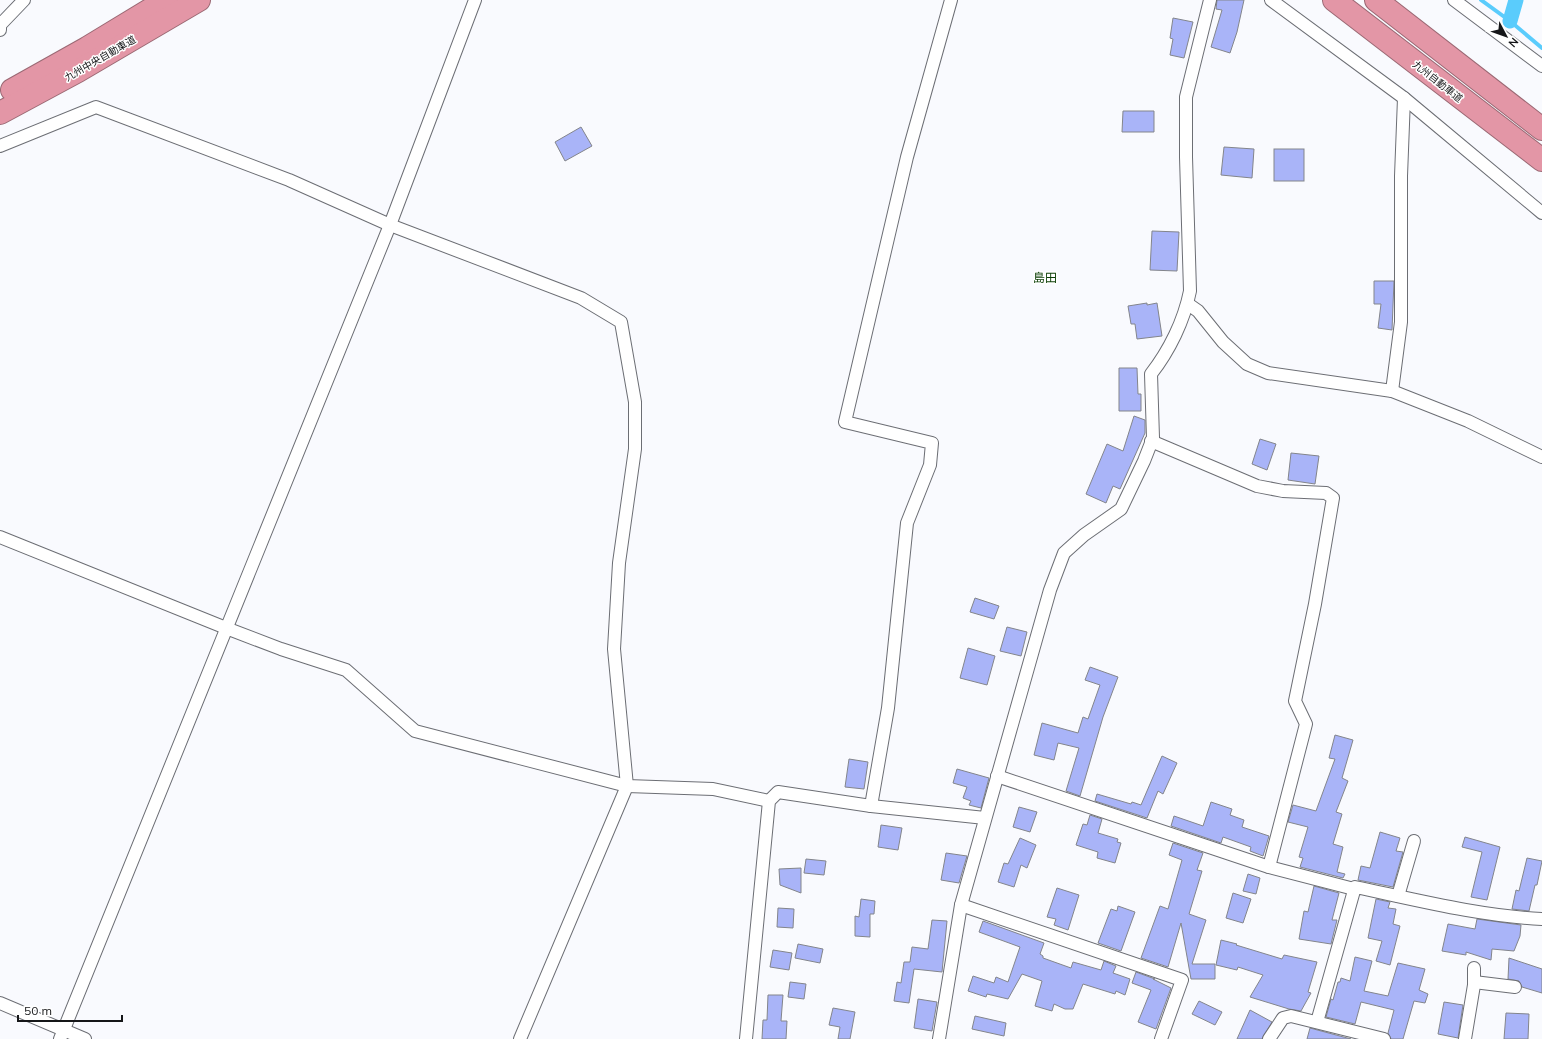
<svg xmlns="http://www.w3.org/2000/svg" width="1542" height="1039" viewBox="0 0 1542 1039" font-family="Mulish,'Noto Sans JP',sans-serif">
	<style>
		.lines { fill: none; stroke-linecap: round; stroke-linejoin: round }
		.stream { stroke: #5accfc; stroke-width: 4 }
		.canal { stroke: #5accfc; stroke-width: 15 }
		.building { fill: #a9b4f8; stroke: #83858b }
		.street-casing { stroke: #6c6e74; stroke-width: 14 }
		.highway-casing { stroke: #9b6974; stroke-width: 24 }
		.street { stroke: #fff; stroke-width: 12 }
		.highway { stroke: #e396a6; stroke-width: 22 }
		.labels { text-anchor: middle; stroke-width: 3; stroke-linejoin: round; paint-order: stroke }
		.street-label { font-size: 10px; fill: #151618; stroke: #fff }
		.quarter-label { font-size: 12px; fill: #0a3d03; stroke: #fff }
	</style>
	<rect width="100%" height="100%" fill="#f9fafe"/>
	<g class="lines">
		<path class="stream" d="M1481 0 1510 21 1542 48"/>
		<path class="canal" d="M1510 21 1516 0"/>
	</g>
	<g class="building">
		<path d="M1217 0H1244L1237 32 1230 53 1211 47 1222 10 1216 9Z"/>
		<path d="M1173 18 1193 22 1184 58 1170 55 1173 39 1170 38Z"/>
		<path d="M1123 111H1154V132H1122Z"/>
		<path d="M581 127 592 146 565 161 555 142Z"/>
		<path d="M1224 147 1254 149 1252 178 1221 175Z"/>
		<rect x="1274" y="149" width="30" height="32"/>
		<path d="M1152 231 1179 232 1177 271 1150 270Z"/>
		<path d="M1374 281H1394L1392 330 1378 328 1381 304H1374Z"/>
		<path d="M1147 303V305L1157 303 1162 336 1137 339 1135 324H1131L1128 306Z"/>
		<path d="M1119 368H1137L1138 394H1141V411H1119Z"/>
		<path d="M1134 416 1145 420V433L1120 489 1113 486 1106 503 1086 494 1107 444 1123 451Z"/>
		<path d="M1260 439 1276 444 1267 470 1252 464Z"/>
		<path d="M1291 453 1319 456 1315 484 1288 480Z"/>
		<path d="M975 598 999 606 994 619 970 612Z"/>
		<path d="M1007 627 1027 632 1021 656 1000 651Z"/>
		<path d="M968 648 995 656 987 685 960 678Z"/>
		<path d="M1090 667 1118 677 1103 717 1080 796 1066 791 1079 748 1058 743 1054 760 1034 755 1042 723 1078 733 1083 717 1088 719 1100 685 1085 680Z"/>
		<path d="M1335 735 1353 740 1342 778 1348 781 1336 812 1342 814 1333 844 1343 847 1337 872 1345 874 1343 878 1300 867 1303 858 1299 857 1308 827 1288 822 1293 805 1316 811 1335 759 1329 758Z"/>
		<path d="M1162 756 1177 763 1163 794 1158 791 1147 818 1095 801 1097 794 1131 804 1132 802 1141 805Z"/>
		<path d="M849 759 868 762 864 789 845 787Z"/>
		<path d="M957 769 989 778 981 808 969 805 971 801 963 798 967 787 953 783Z"/>
		<path d="M1211 802 1232 809 1230 815 1244 820 1242 827 1269 836 1263 856 1250 851 1251 847 1223 837 1221 843 1171 826 1174 816 1203 826Z"/>
		<path d="M1019 807 1037 812 1030 832 1013 827Z"/>
		<path d="M1090 815 1102 819 1098 833 1118 839 1117 842 1121 843 1115 863 1097 858 1098 852 1076 845 1083 824 1087 825Z"/>
		<path d="M881 825 902 828 898 850 878 847Z"/>
		<path d="M1380 832 1400 838 1396 851 1403 852 1393 887 1358 880 1361 866 1370 868Z"/>
		<path d="M1465 837 1500 847 1487 900 1471 897 1482 852 1462 847Z"/>
		<path d="M1020 838 1036 845 1027 868 1021 865 1014 887 998 882 1004 863 1008 864Z"/>
		<path d="M1173 843 1203 853 1197 870 1202 871 1189 914 1206 920 1192 964H1215V979H1191L1181 923 1168 967 1141 958 1160 906 1168 909 1182 860 1169 855Z"/>
		<path d="M946 853 967 856 959 883 941 880Z"/>
		<path d="M1527 858 1542 861 1537 885H1535L1529 911 1512 909 1516 890 1519 891Z"/>
		<path d="M806 859 826 861 824 875 804 873Z"/>
		<path d="M801 868V893L780 885 779 869Z"/>
		<path d="M1248 874 1260 878 1256 894 1243 891Z"/>
		<path d="M1314 886 1339 893 1332 920H1337L1331 944 1299 939 1304 911 1308 912Z"/>
		<path d="M1057 888 1079 895 1068 930 1054 925 1056 919 1047 917Z"/>
		<path d="M1233 893 1251 899 1243 923 1226 918Z"/>
		<path d="M861 899 875 901 874 914H870V937L855 936V916L859 917Z"/>
		<path d="M1376 899 1390 902 1388 908 1396 909 1393 924 1400 926 1390 965 1376 961 1382 941 1368 938Z"/>
		<path d="M1118 906 1135 912 1121 951 1098 943 1111 909 1117 911Z"/>
		<path d="M778 908 794 909 793 928 777 927Z"/>
		<path d="M1477 919 1521 925 1520 936 1514 951 1492 949 1491 960 1466 952V955L1442 951 1448 924 1475 929Z"/>
		<path d="M932 920 947 921 942 972 914 969 909 1003 894 1001 897 982 901 983 904 962H910L912 947 928 949Z"/>
		<path d="M983 921 1044 943 1040 954 1043 956V958L1071 968 1073 962 1101 970 1104 961 1116 966 1113 973 1130 979 1125 995 1116 991 1115 994 1083 984 1073 1009H1065L1054 1004 1052 1011 1035 1006 1042 981 1022 974 1008 999 987 994 986 997 968 991 973 976 994 983 996 977 1008 982 1020 947 979 932Z"/>
		<path d="M1221 940 1237 944 1236 945 1282 959 1284 955 1317 962 1308 992 1311 993 1301 1011 1289 1009 1250 997 1263 975 1238 967 1237 970 1216 965Z"/>
		<path d="M798 944 823 949 820 963 795 958Z"/>
		<path d="M773 950 792 953 789 970 770 967Z"/>
		<path d="M1355 957 1372 961 1364 991 1388 996 1398 963 1425 969 1419 990 1428 994 1425 1003 1414 1001 1403 1039H1391L1388 1033 1394 1010 1361 1002 1355 1024 1326 1017 1331 999 1333 1000 1338 982H1340L1341 978 1350 981Z"/>
		<path d="M1509 958 1542 969V993L1522 987 1519 981 1508 979Z"/>
		<path d="M1136 972 1155 979H1153L1171 988 1156 1029 1138 1022 1151 990 1132 983Z"/>
		<path d="M790 982 806 984 804 999 788 997Z"/>
		<path d="M768 995H783L781 1021H787L786 1039H762L763 1020H767Z"/>
		<path d="M918 999 937 1002 932 1031 914 1028Z"/>
		<path d="M1199 1001 1222 1012 1215 1025 1192 1014Z"/>
		<path d="M1444 1002 1463 1005 1458 1038 1438 1034Z"/>
		<path d="M833 1008 855 1012 850 1039H838L840 1027 829 1025Z"/>
		<path d="M1250 1010 1272 1022 1262 1039H1237Z"/>
		<path d="M1506 1013 1529 1014 1528 1039H1504Z"/>
		<path d="M975 1016 1006 1023 1004 1036 972 1029Z"/>
		<path d="M1310 1028 1351 1039H1307Z"/>
	</g>
	<g class="lines">
		<defs>
			<g id="street">
				<path d="M1271 0 1404 98 1542 213"/>
				<path d="M1454 0 1542 66"/>
				<path d="M0 30V25L24 0"/>
				<path d="M0 146 96 107 289 180 390 225 581 298 621 322 635 402V449L619 563 614 649 627 786 520 1039"/>
				<path d="M1188 304 1198 311 1223 342 1247 364 1268 373 1392 391 1468 421 1542 457"/>
				<path d="M1392 391 1401 322V176L1404 98"/>
				<path d="M1151 441 1257 486 1283 491 1326 493 1333 498 1315 604 1295 701 1306 724 1269 867"/>
				<path d="M0 537 226 628 281 649 346 670 415 731 627 786 713 789 769 801"/>
				<path d="M997 776 1269 867 1354 889"/>
				<path d="M871 806 888 708 907 523 930 465 932 443 845 422 907 157 951 0"/>
				<path d="M1398 896 1414 841"/>
				<path d="M961 905 1182 980 1161 1039"/>
				<path d="M1474 982 1515 987"/>
				<path d="M0 1003 85 1039"/>
				<path d="M1317 1022 1355 887C1417 900 1479 916 1542 919"/>
				<path d="M60 1039 390 225 475 0"/>
				<path d="M746 1039 769 801 778 792 871 806 985 818"/>
				<path d="M939 1039 961 905 1050 590 1064 553 1084 535 1121 509 1144 461 1153 438 1151 374C1169 351 1184 321 1190 291L1186 157V97L1210 0"/>
				<path d="M1269 1039 1283 1018 1291 1016 1384 1039"/>
				<path d="M1465 1039 1474 985V968"/>
			</g>
			<g id="highway">
				<path d="M1334 0 1542 160"/>
				<path d="M1376 0 1542 129"/>
				<path d="M12 90 87 48 166 0"/>
				<path d="M0 113 78 71 199 0"/>
			</g>
		</defs>
		<use href="#street" class="street-casing"/>
		<use href="#highway" class="highway-casing"/>
		<use href="#street" class="street"/>
		<use href="#highway" class="highway"/>
	</g>
	<g class="labels">
		<g class="street-label">
			<text transform="translate(100 58) rotate(-30)" y="4">九州中央自動車道</text>
			<text transform="translate(1438 81) rotate(38)" y="4">九州自動車道</text>
		</g>
		<g class="quarter-label">
			<text x="1045" y="282">島田</text>
		</g>
	</g>
	<g transform="translate(1506 36) rotate(131)" stroke="#ffffff" stroke-width="3" paint-order="stroke">
	<path d="M0-3L7 15L0 10L-7 15Z" fill="#151618"/>
	<text y="-6" font-size="11" font-weight="bold" text-anchor="middle" fill="#151618">N</text>
	</g>
	<path d="M18 1015v6h104v-6" fill="none" stroke="#151618" stroke-width="2"/>
	<text x="24" y="1015" font-size="12" fill="#151618" stroke="#ffffff" stroke-width="3" paint-order="stroke">50 m</text>
</svg>
